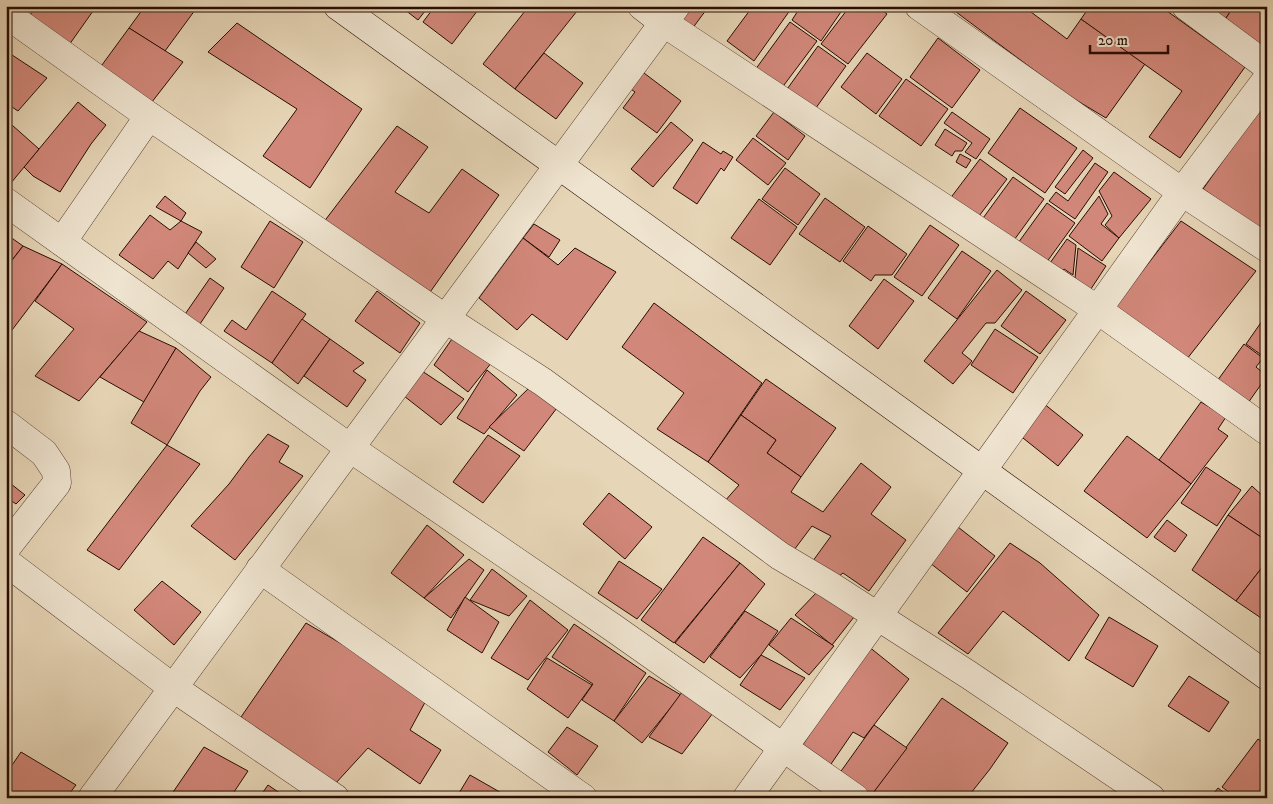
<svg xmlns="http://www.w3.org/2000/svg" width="1273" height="804" viewBox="0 0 1273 804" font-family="'IM FELL DW Pica',serif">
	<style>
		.building { fill: #d18779; stroke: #290c03 }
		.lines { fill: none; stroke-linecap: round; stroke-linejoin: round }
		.street-casing { stroke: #583e30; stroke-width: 29 }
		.secondary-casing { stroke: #290c03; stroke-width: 29 }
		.street { stroke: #efe4d0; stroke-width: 28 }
		.secondary { stroke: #efe4d0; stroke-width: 28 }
	</style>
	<rect width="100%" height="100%" fill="#e6d5b6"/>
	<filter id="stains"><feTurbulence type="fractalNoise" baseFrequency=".004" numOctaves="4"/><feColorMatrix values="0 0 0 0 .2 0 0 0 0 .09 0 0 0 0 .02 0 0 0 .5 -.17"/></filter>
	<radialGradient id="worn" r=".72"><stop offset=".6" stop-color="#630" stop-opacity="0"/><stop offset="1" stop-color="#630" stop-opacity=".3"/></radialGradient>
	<g class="building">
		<path d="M37 6H86L93 11 69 45 30 15Z"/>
		<path d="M145 6H198L165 51 129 28Z"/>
		<path d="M400 6H429L418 20Z"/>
		<path d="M435 6H481L452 44 423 22Z"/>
		<path d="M529 6H581L515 89 483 64Z"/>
		<path d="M688 6H709L692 29 678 19Z"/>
		<path d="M753 6H793L754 61 727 41Z"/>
		<path d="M801 6H845L821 41 792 20Z"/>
		<path d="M850 6H877L887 14 848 64 821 44Z"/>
		<path d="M948 6H1029L1027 9 1067 39 1081 19 1145 64 1106 118 1066 94Z"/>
		<path d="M1090 6H1160L1245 67 1180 158 1149 137 1182 91 1081 19Z"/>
		<path d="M1205 6H1234L1224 21Z"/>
		<path d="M1234 6H1267V45L1263 50 1224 21Z"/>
		<path d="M790 22 817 41 781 89 755 70Z"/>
		<path d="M237 23 362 109 310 188 263 156 297 109 208 52Z"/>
		<path d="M129 28 183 62 148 107 99 69Z"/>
		<path d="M938 38 980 70 952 108 910 77Z"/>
		<path d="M818 46 846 66 813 112 785 92Z"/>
		<path d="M6 51 47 78 18 111 6 103Z"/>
		<path d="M544 53 583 83 556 119 515 89Z"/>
		<path d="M867 53 902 79 876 114 841 87Z"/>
		<path d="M640 70 681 101 657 133 623 108 635 92 628 87Z"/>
		<path d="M906 79 948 109 921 146 879 116Z"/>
		<path d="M1267 99V233L1203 189Z"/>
		<path d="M78 102 106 125 91 144 60 192 33 176 24 167Z"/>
		<path d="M1020 108 1077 148 1045 193 988 153Z"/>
		<path d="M774 112 805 136 788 160 756 136Z"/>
		<path d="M952 112 990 139 976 159 965 152 972 143 944 123Z"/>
		<path d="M671 122 693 140 653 187 631 169Z"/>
		<path d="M12 125 39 149 6 189V130Z"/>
		<path d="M397 126 428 147 395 192 429 213 462 169 499 195 428 295 323 223Z"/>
		<path d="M945 129 967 143 962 151H955L952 156 935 145Z"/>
		<path d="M753 138 786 163 768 185 736 160Z"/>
		<path d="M703 142 721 154 723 151 733 157 724 171 721 168 697 204 673 188Z"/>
		<path d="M1083 150 1093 158 1065 194 1055 187Z"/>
		<path d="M960 154 971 160 966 168 956 162Z"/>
		<path d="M980 159 1007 179 973 224 946 204Z"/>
		<path d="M1095 163 1108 172 1075 219 1049 201 1056 192 1068 201Z"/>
		<path d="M785 168 820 194 798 225 762 199Z"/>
		<path d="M1114 172 1151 199 1119 238 1105 225 1112 216 1099 191Z"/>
		<path d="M1013 177 1044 199 1009 247 978 225Z"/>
		<path d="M165 196 186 213 181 221 156 207Z"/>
		<path d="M1099 196 1108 214 1101 224 1119 238 1102 261 1069 236Z"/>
		<path d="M825 198 865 227 840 262 799 234Z"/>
		<path d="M759 199 797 227 770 265 731 238Z"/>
		<path d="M1047 203 1075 223 1041 270 1013 250Z"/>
		<path d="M150 215 170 230 181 221 202 232 178 269 168 261 153 279 119 255Z"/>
		<path d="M270 221 303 242 274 288 241 267Z"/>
		<path d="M1181 221 1256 271 1183 364 1111 312Z"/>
		<path d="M534 224 560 240 549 257 523 238Z"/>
		<path d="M930 225 959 245 922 296 894 277Z"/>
		<path d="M868 226 907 254 892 275H875L871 281 843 261Z"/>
		<path d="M6 234 23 246 6 268Z"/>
		<path d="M523 238 558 265 575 248 616 272 567 340 532 314 517 330 479 298Z"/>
		<path d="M1067 239 1076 245 1073 275 1064 269 1058 279 1045 270Z"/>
		<path d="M196 242 216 259 206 268 188 253Z"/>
		<path d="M23 246 62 264 6 338V268Z"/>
		<path d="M1078 248 1106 266 1085 298 1059 282 1066 272 1075 278Z"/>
		<path d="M962 251 991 271 957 319 928 298Z"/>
		<path d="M62 264 147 322 79 401 35 376 74 329 35 301Z"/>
		<path d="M997 270 1022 290 995 323H986L962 353 972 361 953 384 924 361Z"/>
		<path d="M210 278 224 288 196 330 181 320Z"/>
		<path d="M884 279 914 301 878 349 849 326Z"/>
		<path d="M272 291 306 314 272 363 224 331 232 320 246 330Z"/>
		<path d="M377 291 420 323 400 353 355 321Z"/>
		<path d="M1026 291 1066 320 1040 354 1001 326Z"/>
		<path d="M654 303 762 383 708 462 657 429 684 393 622 347Z"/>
		<path d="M1267 314V359L1246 344Z"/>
		<path d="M302 319 330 339 298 384 272 363Z"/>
		<path d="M995 329 1038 357 1013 393 971 365Z"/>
		<path d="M139 331 176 348 144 402 100 377Z"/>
		<path d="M454 336 492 362 468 392 434 365Z"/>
		<path d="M330 339 364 363 353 371 366 380 347 407 304 376Z"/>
		<path d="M1244 344 1263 358 1256 367 1267 376 1243 410 1212 388Z"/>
		<path d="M176 348 211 377 200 391 167 445 131 423Z"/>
		<path d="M487 370 517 395 484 434 457 418Z"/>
		<path d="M422 371 464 399 441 425 404 396Z"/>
		<path d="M766 379 836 428 801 477 767 453 776 440 741 415Z"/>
		<path d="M531 386 560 404 524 451 489 427Z"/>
		<path d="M1201 402 1226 417 1218 429 1228 436 1191 484 1159 460Z"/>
		<path d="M1043 403 1083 435 1058 466 1018 434Z"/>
		<path d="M741 415 776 440 767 453 801 477 791 492 823 512 861 463 891 487 871 514 906 540 869 591 843 573 829 584 807 569 831 536 812 526 788 558 724 502 739 485 708 462Z"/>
		<path d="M268 434 289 446 279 462 303 476 235 560 191 526 229 484 249 457Z"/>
		<path d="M488 435 520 456 483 503 453 482Z"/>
		<path d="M1127 436 1191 484 1147 538 1084 491Z"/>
		<path d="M167 445 200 464 119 570 87 550Z"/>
		<path d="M1206 467 1241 490 1217 526 1181 503Z"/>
		<path d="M6 480 25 495 16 504 6 497Z"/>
		<path d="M1252 486 1267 500V541L1228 515Z"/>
		<path d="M609 493 652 527 625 559 583 524Z"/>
		<path d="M1228 515 1267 541V561L1236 601 1192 570Z"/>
		<path d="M1167 520 1187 535 1175 552 1154 537Z"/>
		<path d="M427 525 464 555 424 598 391 573Z"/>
		<path d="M958 527 995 556 967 592 930 563Z"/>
		<path d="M703 537 740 563 674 643 641 620Z"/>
		<path d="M1010 543 1040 563 1099 615 1069 661 1003 611 968 654 938 633Z"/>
		<path d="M469 559 484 570 451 618 424 598Z"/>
		<path d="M619 561 662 589 637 619 598 593Z"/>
		<path d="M1267 561V622L1236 601Z"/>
		<path d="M740 563 765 584 704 663 675 643Z"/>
		<path d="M492 569 527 596 509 616 470 600Z"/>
		<path d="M162 581 201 612 174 645 134 610Z"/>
		<path d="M818 591 854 617 832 645 795 615Z"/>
		<path d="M465 597 499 622 482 653 447 630Z"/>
		<path d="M530 600 568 630 528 680 491 658Z"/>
		<path d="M745 611 778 631 761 655 740 678 710 657Z"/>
		<path d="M1109 617 1158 646 1133 687 1085 658Z"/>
		<path d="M791 618 834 646 809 675 769 645Z"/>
		<path d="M306 623 429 695 410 730 441 750 420 784 368 748 335 784 241 717Z"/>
		<path d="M574 624 646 673 614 721 582 700 593 684 552 657Z"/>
		<path d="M868 646 909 679 864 738 853 732 829 767 802 746Z"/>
		<path d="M761 655 805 678 780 710 740 685Z"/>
		<path d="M547 658 592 685 568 718 527 689Z"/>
		<path d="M649 676 681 695 642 743 614 721Z"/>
		<path d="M1189 676 1229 702 1209 732 1168 706Z"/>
		<path d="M685 688 716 709 682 754 649 737Z"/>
		<path d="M942 698 1008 743 990 769 967 798 870 797Z"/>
		<path d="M874 725 907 748 870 797 839 774Z"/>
		<path d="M567 727 598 746 577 775 548 752Z"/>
		<path d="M1258 739 1267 745V783L1255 798H1237L1222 787Z"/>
		<path d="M204 747 248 771 230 798H169Z"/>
		<path d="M21 752 76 785 66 798H8L6 795V774Z"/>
		<path d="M470 775 505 795 504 798H456Z"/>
		<path d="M268 785 287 798H259Z"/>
		<path d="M1218 788 1231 798H1210Z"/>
	</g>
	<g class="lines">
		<defs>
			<g id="street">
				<path d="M642 6 664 23 1098 310 1267 431"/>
				<path d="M919 6 1182 192 1267 248"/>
				<path d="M1186 6 1267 66"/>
				<path d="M6 14 149 116 446 319 543 382 780 556 829 585 969 675 1151 798"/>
				<path d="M6 202 350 448 612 627 855 798"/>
				<path d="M62 242 149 116"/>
				<path d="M6 424 44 453 56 471 57 483 6 548"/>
				<path d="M6 562 172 687 335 798"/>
				<path d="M260 569 583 798"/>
				<path d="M92 798 676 6"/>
				<path d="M747 798 1182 192 1267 79"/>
			</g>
			<path id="secondary" d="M338 6 1267 676"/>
		</defs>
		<use href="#street" class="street-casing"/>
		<use href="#secondary" class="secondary-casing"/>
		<use href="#street" class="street"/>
		<use href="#secondary" class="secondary"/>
	</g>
	<rect width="1273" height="804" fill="none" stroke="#e6d5b6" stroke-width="25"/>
	<rect x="8" y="8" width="1258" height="789" fill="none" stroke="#290c03" stroke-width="2.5"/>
	<rect x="12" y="12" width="1248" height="779" fill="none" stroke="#290c03"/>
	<path d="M1090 45v8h78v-8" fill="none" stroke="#290c03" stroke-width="2.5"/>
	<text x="1098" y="45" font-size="15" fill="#290c03" stroke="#efe4d0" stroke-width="4" paint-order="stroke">20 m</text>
	<rect width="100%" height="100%" filter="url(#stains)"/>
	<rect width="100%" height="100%" fill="url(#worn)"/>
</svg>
